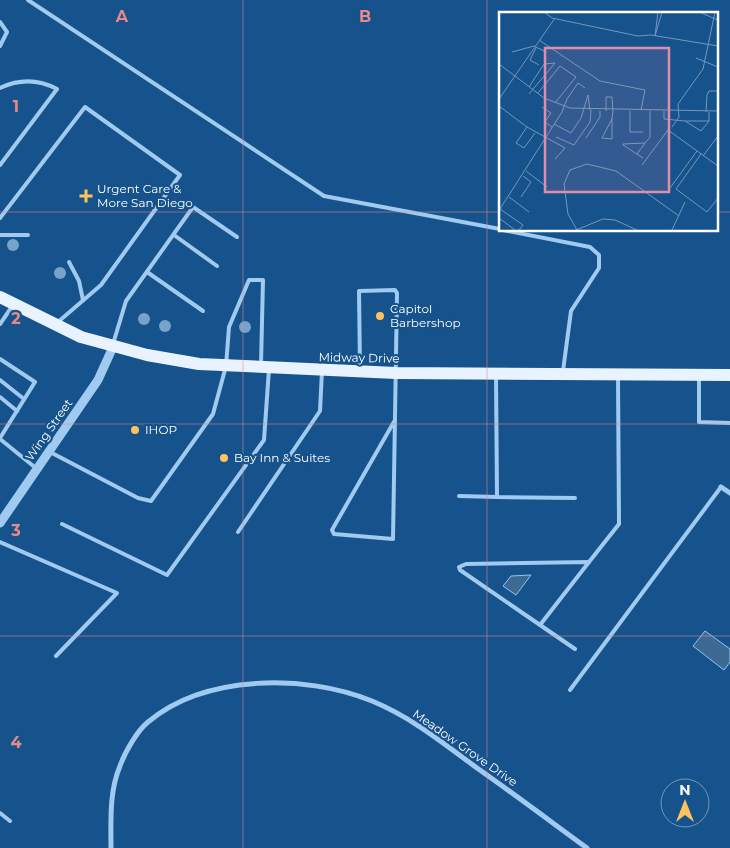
<svg xmlns="http://www.w3.org/2000/svg" width="730" height="848" viewBox="0 0 730 848" font-family="Montserrat,sans-serif">
	<style>
		.water { fill: #3d6a93; stroke: #92c6f2 }
		.lines { fill: none; stroke-linecap: round; stroke-linejoin: round }
		.service { stroke: #a0caef; stroke-width: 4 }
		.minor { stroke: #a0caef; stroke-width: 5 }
		.tertiary { stroke: #a0caef; stroke-width: 9 }
		.primary { stroke: #e8f3ff; stroke-width: 12 }
		.tree { fill: #77a2c9 }
		.grid { fill: none; stroke: #e88989; stroke-width: 1; stroke-opacity: 0.55 }
		.poi-dot { fill: #ffc35e; stroke: #16538c; stroke-width: 2 }
		.labels { text-anchor: middle; stroke-width: 4.5; stroke-linejoin: round; paint-order: stroke }
		.poi-label { font-size: 12px; fill: #fff; stroke: #16538c; text-anchor: start }
		.street-label { font-size: 12px; fill: #fff; stroke: #16538c }
		.inset-road { fill: none; stroke: #7398ba; stroke-width: 1 }
		.view { fill: #e08cad; fill-opacity: 0.15; stroke: #e08cad; stroke-width: 2.5 }
		.inset-edge { fill: none; stroke: #fff; stroke-width: 2.5 }
		.grid-label { font-size: 16px; text-anchor: middle; font-weight: bold; fill: #e88989; stroke: #16538c; stroke-width: 4.5; stroke-linejoin: round; paint-order: stroke }
	</style>
	<rect width="100%" height="100%" fill="#16538c"/>
	<g class="water">
		<path d="M531 575 516 595 503 586 511 576Z"/>
		<path d="M705 631 730 649V662L724 670 693 646Z"/>
	</g>
	<g class="lines">
		<g class="service">
			<path d="M28 0 324 196 500 229"/>
			<path d="M0 22 7 32 0 46"/>
			<path d="M0 88C19 79 38 79 57 89L0 165"/>
			<path d="M0 218 85 107 180 175 101 285 58 322"/>
			<path d="M503 230 590 247 599 255V268L571 311 563 371"/>
			<path d="M0 235H28"/>
			<path d="M174 235 217 266"/>
			<path d="M69 262 79 281 83 300"/>
			<path d="M147 272 203 311"/>
			<path d="M0 324 13 305"/>
			<path d="M113 344 126 301 193 207 237 237"/>
			<path d="M0 359 35 382 0 438"/>
			<path d="M360 369 359 291 395 290 397 293C396 375 395 457 393 539L334 534 332 530 395 420"/>
			<path d="M496 375 497 497 575 498"/>
			<path d="M699 378V422L730 423"/>
			<path d="M0 380 24 399"/>
			<path d="M0 397 17 411"/>
			<path d="M0 439 37 469"/>
			<path d="M50 452 138 498 151 501 213 414 226 366 229 327 249 280H263L261 364"/>
			<path d="M459 496 497 497"/>
			<path d="M62 524 167 575 264 440 269 369"/>
			<path d="M238 532 320 411 322 371"/>
			<path d="M0 542 117 593 56 656"/>
			<path d="M589 562 619 524 618 377"/>
			<path d="M540 625 589 562 466 564 459 567 460 570 575 649"/>
			<path d="M570 690 721 487"/>
			<path d="M0 813 10 821"/>
		</g>
		<g class="minor">
			<path d="M721 487 730 493"/>
			<path d="M111 848C111 821 109 792 120 766 125 752 137 731 148 722 205 674 306 674 372 701 411 717 443 743 477 768 514 794 550 821 587 848"/>
		</g>
		<path class="tertiary" d="M0 523 98 380 113 347"/>
		<path class="primary" d="M0 297 81 337 147 355 199 364 396 373 730 375"/>
	</g>
	<g class="tree">
		<circle cx="13" cy="245" r="6"/>
		<circle cx="60" cy="273" r="6"/>
		<circle cx="144" cy="319" r="6"/>
		<circle cx="165" cy="326" r="6"/>
		<circle cx="245" cy="327" r="6"/>
	</g>
	<path class="grid" d="M243 0V848M487 0V848M0 212H500M716 212H730M0 424H730M0 636H730"/>
	<g class="poi-dot">
		<path d="M83.5 188.5h5v5h5v5h-5v5h-5v-5h-5v-5h5z"/>
		<circle cx="380" cy="316" r="5"/>
		<circle cx="135" cy="430" r="5"/>
		<circle cx="224" cy="458" r="5"/>
	</g>
	<g class="labels">
		<g class="poi-label">
			<text x="97" y="193">Urgent Care &amp;<tspan x="97" dy="14">More San Diego</tspan></text>
			<text x="390" y="313">Capitol<tspan x="390" dy="14">Barbershop</tspan></text>
			<text x="145" y="434">IHOP</text>
			<text x="234" y="462">Bay Inn &amp; Suites</text>
		</g>
		<g class="street-label">
			<text transform="translate(359 358) rotate(1)" y="4">Midway Drive</text>
			<text transform="translate(49 430) rotate(-55)" y="4">Wing Street</text>
			<text transform="translate(465 748) rotate(35)" y="4">Meadow Grove Drive</text>
		</g>
	</g>
	<g transform="translate(499 12)">
		<rect width="219" height="219" fill="#16538c"/>
		<path class="inset-road" d="M45 0 53 6 139 24 152 23 219 34M200 0 219 8M156 24 163 0M156 24 159 0M40 28 101 69 146 78 142 98M37 36 31 48 40 53M13 40 35 34 47 40 46 44M197 46 219 55M0 52 45 86 71 96 219 99M39 81 61 54 77 65 56 91M30 82 56 51 45 52 30 75M0 87 56 6M0 94 28 115M43 95 52 101 46 110 53 115M107 99V85H113L114 99 113 107V127L103 126 113 107M131 99V120H144M165 99V107L186 109 202 119 210 109V100M207 100 208 83 210 79H219M186 109H210M55 112 72 121 82 106 89 83 91 98M173 115 180 105 179 92 204 57 216 0M36 121 25 136 17 131 28 115 66 136 56 147M57 125 75 133 91 110 92 98M87 126 101 105V99M146 131 151 125V99M138 142 146 131 124 132V133L144 146M202 142 177 177 208 200 219 186M204 144 219 124M143 153 169 118 219 154M27 159 48 175M171 176 198 139M10 185 30 200M22 185 32 170 24 164M0 206 16 218M20 218 24 213 1 197 63 100 68 87 79 71 86 76M77 218 104 207 116 208 138 218M78 218 69 202 65 172 71 158 88 152 117 159 180 204M173 218 186 190"/>
		<path class="view" d="M46 36H170V180H46Z"/>
		<rect width="219" height="219" class="inset-edge"/>
	</g>
	<g class="grid-label">
		<text x="122" y="22">A</text>
		<text x="365" y="22">B</text>
		<text x="16" y="112">1</text>
		<text x="16" y="324">2</text>
		<text x="16" y="536">3</text>
		<text x="16" y="748">4</text>
	</g>
	<g transform="translate(685 803)"><circle r="24" fill="#16538c" stroke="#7398ba"/>
	<path d="M0-4L9 19L0 12L-9 19Z" fill="#ffc35e"/>
	<text y="-8" font-size="14" font-weight="bold" text-anchor="middle" fill="#ffffff">N</text>
	</g>
</svg>
